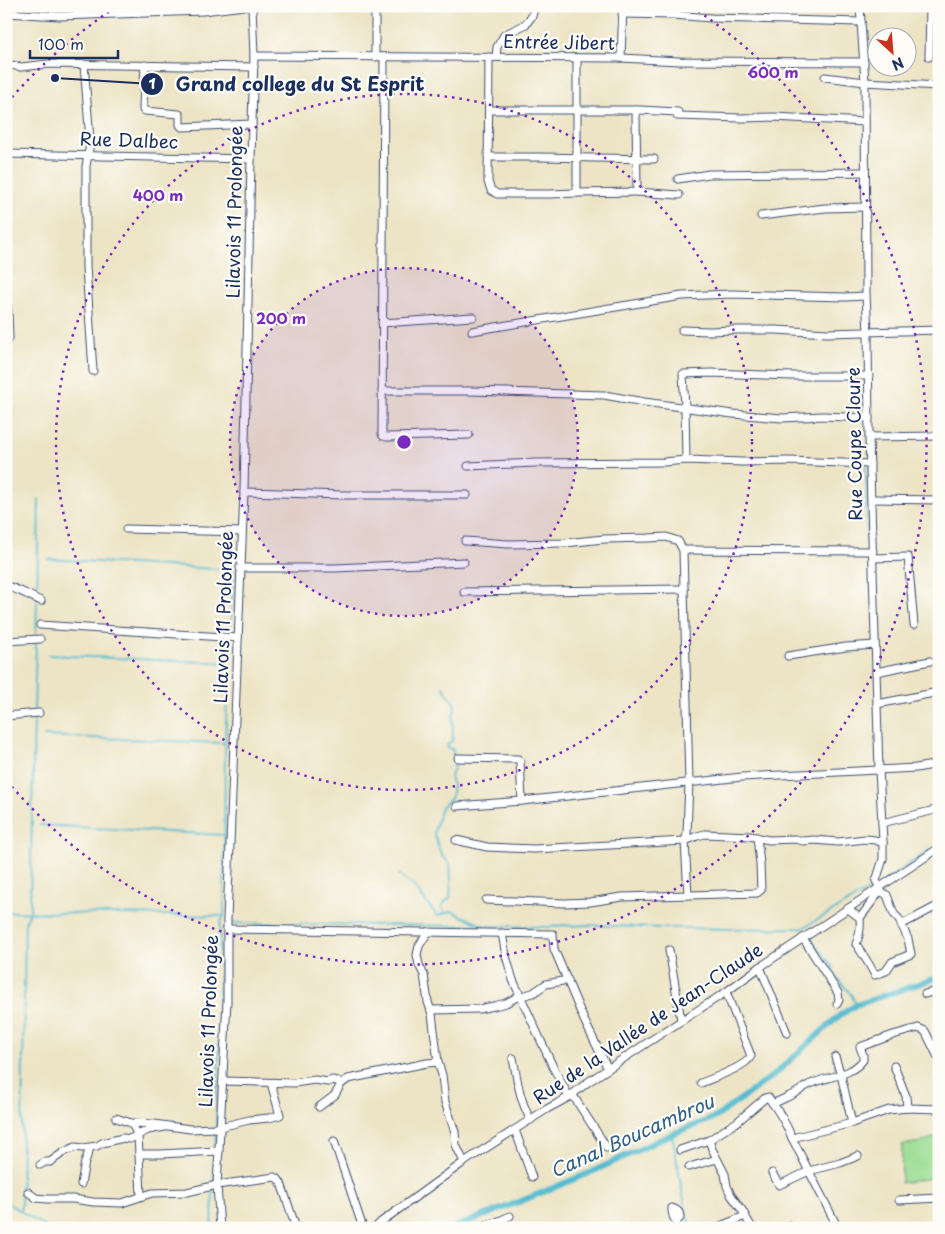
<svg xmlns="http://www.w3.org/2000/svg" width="945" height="1234" viewBox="0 0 945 1234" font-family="'Playpen Sans',sans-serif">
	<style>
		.green { fill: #9cdd94; stroke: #5c8679 }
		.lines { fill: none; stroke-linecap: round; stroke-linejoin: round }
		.stream { stroke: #53bbd0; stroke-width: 2 }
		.canal { stroke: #53bbd0; stroke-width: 6 }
		.minor-casing { stroke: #3a4a6d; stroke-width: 9 }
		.minor { stroke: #fff; stroke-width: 7 }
		.ring { fill: none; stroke: #7b2cbf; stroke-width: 2.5; stroke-dasharray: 2.5 5 }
		.labels { text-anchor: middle; stroke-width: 4.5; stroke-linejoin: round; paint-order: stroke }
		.street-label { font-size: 18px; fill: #1b2f5e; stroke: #fdfcf7 }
		.water-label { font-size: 19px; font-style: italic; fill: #2f6086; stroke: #fdfcf7 }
		.centre { fill: #7b2cbf; stroke: #fdfcf7; stroke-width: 2.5 }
		.ring-label { font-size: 15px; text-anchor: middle; font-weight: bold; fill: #7b2cbf; stroke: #fdfcf7; stroke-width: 4.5; stroke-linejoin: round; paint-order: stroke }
		.leader { fill: none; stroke: #1b2f5e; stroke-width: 2 }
		.callout-dot { fill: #1b2f5e; stroke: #fdfcf7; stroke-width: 2 }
		.mark-label { font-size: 15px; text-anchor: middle; font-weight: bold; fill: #fff }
		.callout-label { font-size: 19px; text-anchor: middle; font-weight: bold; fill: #1b2f5e; stroke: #fdfcf7; stroke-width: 4.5; stroke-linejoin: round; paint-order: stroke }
	</style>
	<rect width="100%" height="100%" fill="#fdfcf7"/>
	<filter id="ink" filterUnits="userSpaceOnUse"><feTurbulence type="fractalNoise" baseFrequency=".02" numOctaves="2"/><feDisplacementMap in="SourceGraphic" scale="10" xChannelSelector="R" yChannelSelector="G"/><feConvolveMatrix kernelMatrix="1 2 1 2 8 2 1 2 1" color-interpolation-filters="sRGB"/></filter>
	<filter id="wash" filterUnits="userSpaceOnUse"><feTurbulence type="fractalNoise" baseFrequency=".0096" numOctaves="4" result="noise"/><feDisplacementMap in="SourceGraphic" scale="20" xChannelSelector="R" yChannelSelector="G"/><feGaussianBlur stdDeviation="1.12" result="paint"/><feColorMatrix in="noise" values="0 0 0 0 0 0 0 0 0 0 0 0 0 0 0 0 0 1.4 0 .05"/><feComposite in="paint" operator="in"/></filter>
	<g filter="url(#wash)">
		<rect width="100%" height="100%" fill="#ede4c5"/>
		<path class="green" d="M935 1137H939V1177L901 1183 902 1145 921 1142Z"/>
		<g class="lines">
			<g class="stream">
				<path d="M866 466 867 542"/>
				<path d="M48 559 234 570 230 634"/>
				<path d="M37 597 39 499"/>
				<path d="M36 637 37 602"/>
				<path d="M48 655 229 663"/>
				<path d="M443 687C446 692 450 696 453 701 457 706 454 711 453 716 452 725 454 733 452 741L448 744 447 747 453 750 454 768 450 777 453 786 451 799 441 807 434 833 441 855 450 864 451 882 450 898 443 904 442 909 445 913"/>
				<path d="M34 712 36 642"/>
				<path d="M44 736 224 743"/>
				<path d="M40 825 223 835"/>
				<path d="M399 874 405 880 413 885 437 916 452 911 468 919 483 925"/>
				<path d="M881 883 939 844"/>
				<path d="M6 912 224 916"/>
				<path d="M229 923 486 926 551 927 563 925 573 926 586 925 662 928H683L730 929 803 928 870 890"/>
				<path d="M810 938 833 967 835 976 851 994 856 1005"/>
				<path d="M216 1126 219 1046 220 923 224 916 225 743 230 639"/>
				<path d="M672 1134 686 1213 692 1228"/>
				<path d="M215 1148 216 1130"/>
				<path d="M214 1183 215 1153"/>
				<path d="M6 1202 47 1228"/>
				<path d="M21 1211 25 923 30 912 34 717"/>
				<path d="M212 1228 213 1188"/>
			</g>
			<path class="canal" d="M453 1228 536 1195 596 1170 672 1134 716 1117 774 1075 840 1015 856 1005 939 977"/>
		</g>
	</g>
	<g filter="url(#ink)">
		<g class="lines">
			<defs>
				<g id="minor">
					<path d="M375 6V57"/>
					<path d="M860 6 865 82 866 296 868 332 869 437 879 770 883 841V859L876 881 880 887"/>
					<path d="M6 13 60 16 203 11 244 6"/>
					<path d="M622 14 673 15 711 18 861 22"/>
					<path d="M254 56 621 58 679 61 864 62"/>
					<path d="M384 57 382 434 383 436 387 437 469 435"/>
					<path d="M489 57 488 182 491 190 497 194H549L577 193V58"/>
					<path d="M496 57 497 47 504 35 526 24 532 16 535 6"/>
					<path d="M929 57 930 6"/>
					<path d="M621 58 623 6"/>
					<path d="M6 64 21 67 48 64 254 67"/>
					<path d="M84 64 90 140 89 149 86 166V267L93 371"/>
					<path d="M145 65 143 107V110L145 111 179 114 180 115V125L182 127 252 124"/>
					<path d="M825 77 865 82 939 86"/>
					<path d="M490 110H640L678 112"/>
					<path d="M677 116 742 118 774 117 865 122"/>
					<path d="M6 154C88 155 169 158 251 159"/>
					<path d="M489 157H539L654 159"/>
					<path d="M678 179 709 174 865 172"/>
					<path d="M637 192 679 195"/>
					<path d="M577 193 637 192 636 110"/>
					<path d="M761 216 825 208 865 207"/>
					<path d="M6 299 8 312 9 339"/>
					<path d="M382 323 473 317"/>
					<path d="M682 330 710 331 732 330H776L828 333 939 330"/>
					<path d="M472 331 682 296 732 294 845 297 866 296"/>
					<path d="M382 391H470L604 395 644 402 733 414 782 418 823 416 869 418"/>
					<path d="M869 437 939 436"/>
					<path d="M686 460 685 407 683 374 712 373 792 376H869"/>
					<path d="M468 466 535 463 664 462 686 460 742 462 788 461 870 464"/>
					<path d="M244 492 343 495H467"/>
					<path d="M872 499 939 500"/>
					<path d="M126 529 242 532"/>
					<path d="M465 541 508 544 565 543 604 539 649 538 666 537 678 541 683 550 689 782 687 834 685 841 688 895"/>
					<path d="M683 550 873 551"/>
					<path d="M873 558 908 557 914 625"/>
					<path d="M240 568H335L464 562"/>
					<path d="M6 586C19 589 29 596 41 601"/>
					<path d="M464 592 684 589"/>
					<path d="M40 625 238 638"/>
					<path d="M6 641 40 639"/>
					<path d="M788 656 846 647 875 645"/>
					<path d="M876 672 930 661"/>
					<path d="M877 704 939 692"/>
					<path d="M6 716 39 713"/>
					<path d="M458 758 518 759 520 761 522 801"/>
					<path d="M457 806 522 801 742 777 916 768 939 764"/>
					<path d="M882 823 939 809"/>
					<path d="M456 840 487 847 534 849 685 841 697 836 705 834 750 836 769 840 795 839 803 841 814 840 838 842 866 839 875 840 883 843"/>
					<path d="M486 900 564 903 590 902 622 897 757 893 761 890 760 864 757 837"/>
					<path d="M848 909 860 918C861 928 860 935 856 944 863 954 869 964 875 975L886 971 892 962 911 954 908 939 903 928 899 919 894 914 887 895 877 889"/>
					<path d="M860 918 880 891"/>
					<path d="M901 925 939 905"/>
					<path d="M227 929 553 934 554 949 584 1020 608 1069"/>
					<path d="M428 932 419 946 417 955 419 965 424 975 428 1002 432 1014 438 1062 442 1075 445 1102 455 1132 456 1145 464 1162"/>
					<path d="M502 933 506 956 513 980 553 1067 569 1097"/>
					<path d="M803 938 838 993 839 1000 837 1004"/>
					<path d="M669 950 681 1020"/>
					<path d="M760 967 787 1033"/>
					<path d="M925 994 939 990"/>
					<path d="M431 1010 479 1009 494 1006 506 1003 517 997 533 993 546 984 568 980"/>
					<path d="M835 1057 841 1075 852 1123"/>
					<path d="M513 1058C517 1079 520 1102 531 1120"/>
					<path d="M894 1066 906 1096 907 1108"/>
					<path d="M223 1081 294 1083 315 1080 328 1082 332 1080 337 1081 341 1084"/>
					<path d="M701 1083C713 1078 746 1067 751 1056L726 992"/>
					<path d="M572 1094 607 1148"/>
					<path d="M773 1104C782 1099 791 1096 799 1091 803 1088 807 1085 813 1083 829 1076 851 1076 863 1060V1055L860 1047 893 1035 918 1028 925 1031 939 1059"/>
					<path d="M319 1107 335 1095 341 1084 348 1079 427 1063 438 1062"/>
					<path d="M116 1118 131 1123 154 1124 190 1129 216 1128 249 1120 269 1118 280 1115 271 1083"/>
					<path d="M134 1123 133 1126 138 1136 139 1154H160L219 1151"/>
					<path d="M515 1130 532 1177"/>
					<path d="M709 1140 712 1149 725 1174 727 1186 731 1195 742 1210 752 1228"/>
					<path d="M334 1141 363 1228"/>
					<path d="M680 1150 709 1140 737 1122 765 1098 768 1097C778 1110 786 1123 792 1138"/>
					<path d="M139 1154 141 1196"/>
					<path d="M40 1165 45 1162H50L64 1152 75 1147 83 1148 97 1146 102 1143 123 1138 130 1139 148 1130 165 1127"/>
					<path d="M689 1167 717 1159"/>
					<path d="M772 1173 779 1185 809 1171 840 1163 858 1156"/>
					<path d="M81 1184 85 1162 90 1148"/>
					<path d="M28 1192 36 1198 47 1199H73L93 1202 122 1203 152 1193 187 1192 217 1185 275 1177 278 1179 281 1183 296 1228"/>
					<path d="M899 1200 939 1198"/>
					<path d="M676 1222 680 1218C680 1212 678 1210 672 1208 671 1215 676 1221 677 1228"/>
					<path d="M790 1225 791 1228"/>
					<path d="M220 1228 217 1185 227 1001V919L244 492 251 159 254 56 252 6"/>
					<path d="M375 1228 381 1222 464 1162 547 1109 569 1097 588 1082 653 1039 726 992 760 967 939 848"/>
					<path d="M478 1228 499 1221 510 1216"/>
					<path d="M724 1228 723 1225 745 1216"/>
					<path d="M838 1228 792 1138 852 1123 889 1110 907 1108 939 1109"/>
				</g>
			</defs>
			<use href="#minor" class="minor-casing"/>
			<use href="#minor" class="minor"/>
		</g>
	</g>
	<circle cx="404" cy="442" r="174" fill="#7b2cbf" fill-opacity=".12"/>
	<g class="ring">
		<circle cx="404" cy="442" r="174"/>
		<circle cx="404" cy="442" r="348"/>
		<path d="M7 103A522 522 0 0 1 116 7M692 7A522 522 0 1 1 7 781"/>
	</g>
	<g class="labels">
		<g class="street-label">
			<text transform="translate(559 43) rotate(1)" y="6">Entrée Jibert</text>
			<text transform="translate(129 141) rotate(2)" y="6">Rue Dalbec</text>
			<text transform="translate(235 212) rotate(-89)" y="6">Lilavois 11 Prolongée</text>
			<text transform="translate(855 444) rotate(-91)" y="6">Rue Coupe Cloure</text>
			<text transform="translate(224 617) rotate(-88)" y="6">Lilavois 11 Prolongée</text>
			<text transform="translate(209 1021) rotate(-88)" y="6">Lilavois 11 Prolongée</text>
			<text transform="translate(648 1024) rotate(-34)" y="6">Rue de la Vallée de Jean-Claude</text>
		</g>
		<g class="water-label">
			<text transform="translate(632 1136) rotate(-24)" y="7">Canal Boucambrou</text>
		</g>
	</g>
	<circle cx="404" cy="442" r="8" class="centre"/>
	<g class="ring-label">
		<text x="773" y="78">600 m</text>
		<text x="158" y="201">400 m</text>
		<text x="281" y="324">200 m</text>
	</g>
	<path class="leader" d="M55 78L152 84"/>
	<g class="callout-dot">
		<circle cx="55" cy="78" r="5"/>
		<circle cx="152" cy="84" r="12"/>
	</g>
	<g class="mark-label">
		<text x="152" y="89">1</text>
	</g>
	<g class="callout-label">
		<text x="300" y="91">Grand college du St Esprit</text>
	</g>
	<rect width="945" height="1234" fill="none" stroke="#fdfcf7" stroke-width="25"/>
	<g transform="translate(892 52) rotate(154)"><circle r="24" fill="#fdfcf7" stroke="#a3aaba"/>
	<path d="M0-4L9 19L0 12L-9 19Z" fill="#c8321e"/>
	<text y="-8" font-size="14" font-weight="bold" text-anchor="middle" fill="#1b2f5e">N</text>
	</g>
	<path d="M30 50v8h88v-8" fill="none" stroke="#1b2f5e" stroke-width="2.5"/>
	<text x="38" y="50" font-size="15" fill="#1b2f5e" stroke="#fdfcf7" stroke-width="4" paint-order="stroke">100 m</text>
</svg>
